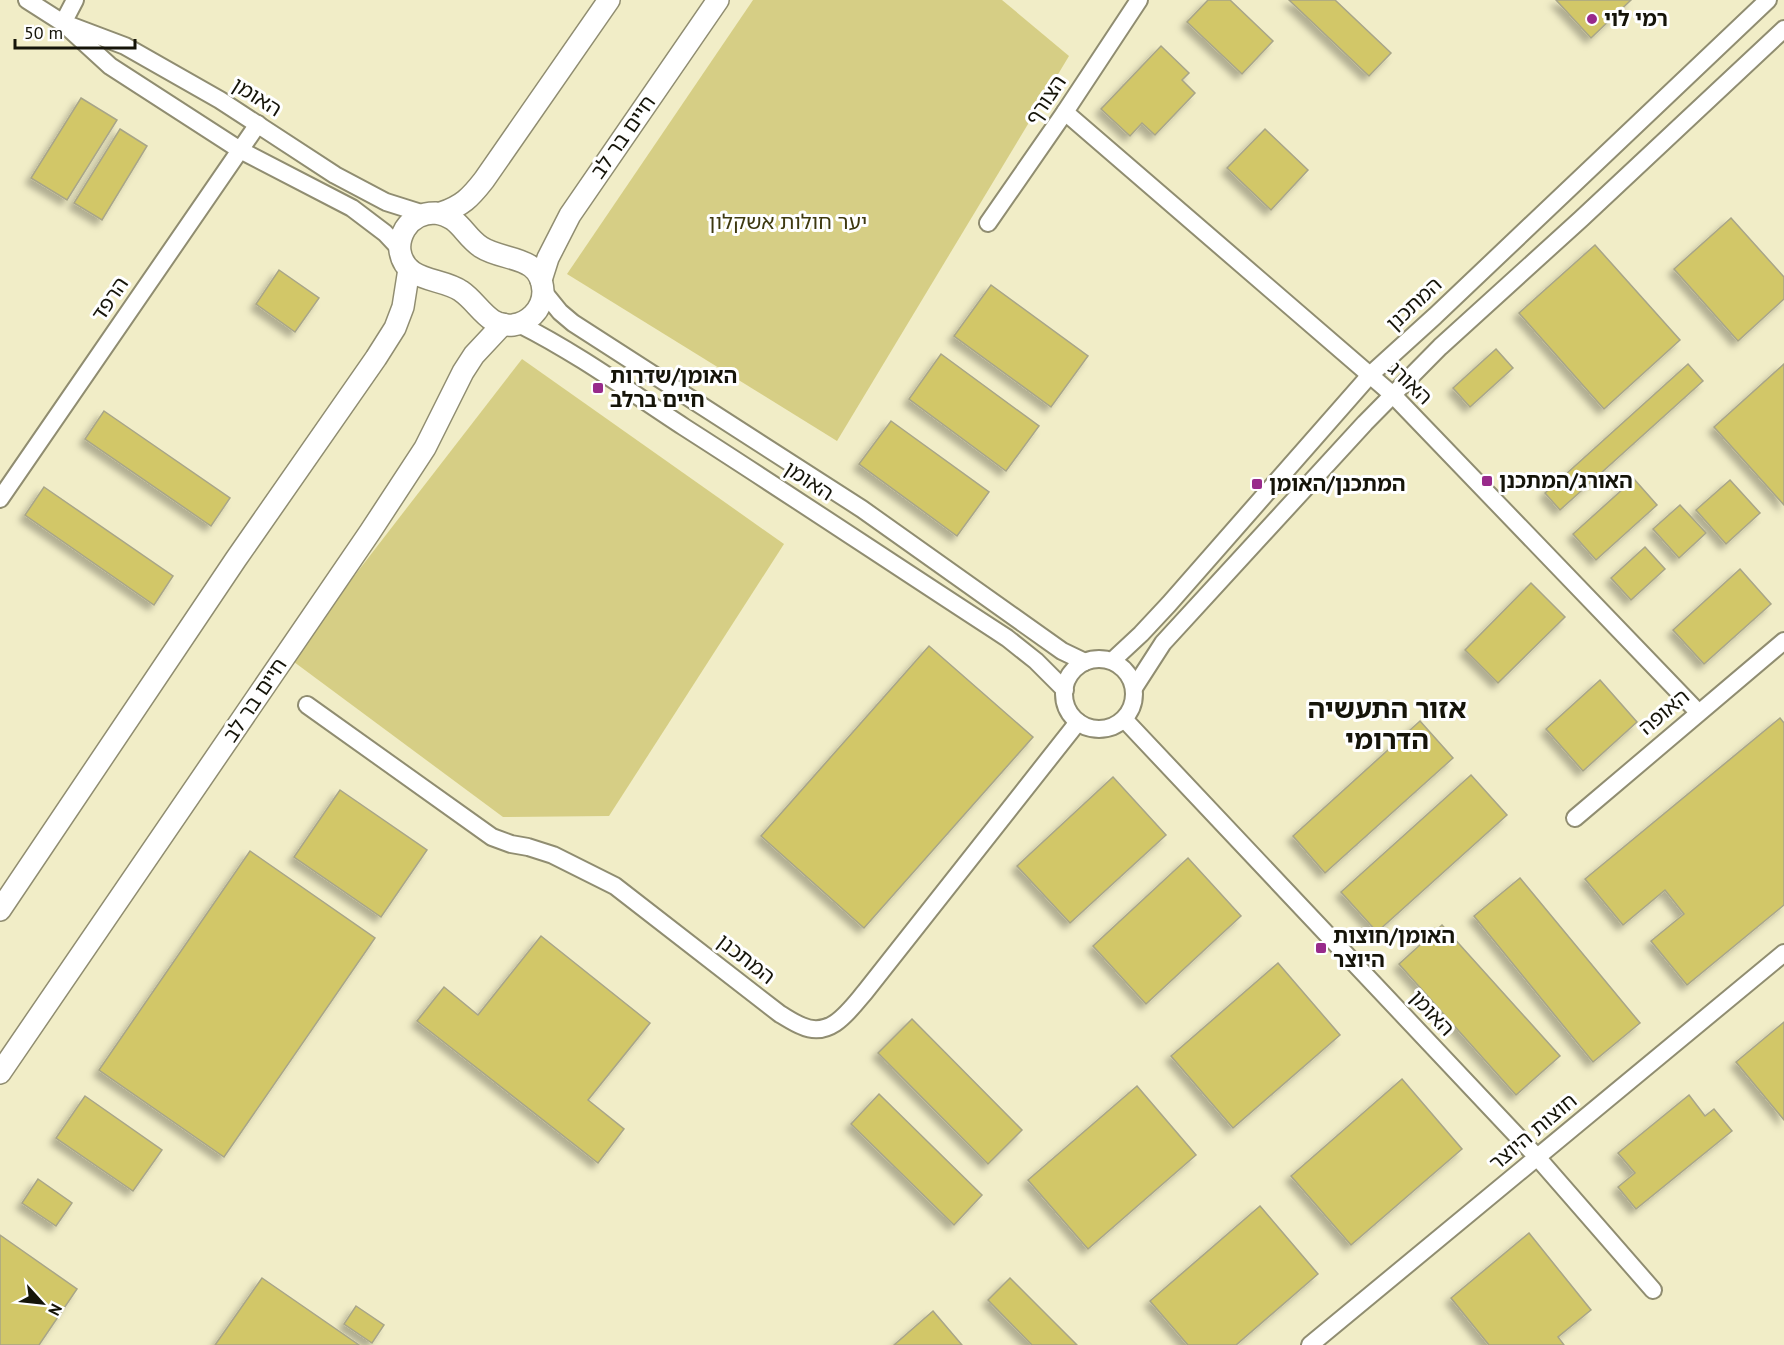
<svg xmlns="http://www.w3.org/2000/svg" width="1784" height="1345" viewBox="0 0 1784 1345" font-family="'PT Sans','Noto Sans Hebrew',sans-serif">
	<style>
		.built { fill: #f1edc7 }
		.green { fill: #d6ce85 }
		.building { fill: #d2c767; stroke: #a8a588; stroke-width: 1.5; filter: url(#shadow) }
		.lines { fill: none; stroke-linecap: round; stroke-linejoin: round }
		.minor-casing { stroke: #908d71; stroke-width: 20 }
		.major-casing { stroke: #908d71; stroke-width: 24 }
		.minor { stroke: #fff; stroke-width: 16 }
		.major { stroke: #fff; stroke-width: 21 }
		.poi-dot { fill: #982a8b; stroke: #fff; stroke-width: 2 }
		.labels { text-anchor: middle; stroke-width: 6; stroke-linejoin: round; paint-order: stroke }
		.poi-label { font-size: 21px; font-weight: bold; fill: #151409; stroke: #fff; text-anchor: start }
		.street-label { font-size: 21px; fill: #151409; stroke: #fff }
		.park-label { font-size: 21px; fill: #3e3910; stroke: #fff }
		.district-label { font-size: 27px; font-weight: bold; fill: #151409; stroke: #fff }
	</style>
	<defs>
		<filter id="shadow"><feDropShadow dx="-5.5" dy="5.5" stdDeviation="3" flood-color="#0004"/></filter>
	</defs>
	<rect width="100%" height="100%" fill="#fbf9da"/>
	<rect class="built" x="0" y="0" width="1784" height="1345"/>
	<g class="green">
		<path d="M753 0H1002L1069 56 837 441 567 274Z"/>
		<path d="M522 359 784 544 609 816 503 817 290 659Z"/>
	</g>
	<g class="building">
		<path d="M1208 0H1230L1273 41 1242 74 1187 22Z"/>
		<path d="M1289 0H1335L1391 53 1369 76Z"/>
		<path d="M1556 0H1631L1591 38Z"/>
		<path d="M1161 46 1189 73 1182 80 1195 93 1155 135 1142 123 1130 136 1101 109Z"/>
		<path d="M81 98 117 120 67 200 31 178Z"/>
		<path d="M120 129 147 146 102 220 74 203Z"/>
		<path d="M1265 129 1308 170 1271 210 1227 168Z"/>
		<path d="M1731 218 1784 277V299L1738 341 1674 269Z"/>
		<path d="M1595 245 1680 340 1604 409 1519 313Z"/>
		<path d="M279 270 319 298 295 332 256 304Z"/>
		<path d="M991 285 1088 356 1051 407 954 336Z"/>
		<path d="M1496 349 1513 368 1470 407 1453 388Z"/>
		<path d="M941 354 1039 426 1006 471 909 399Z"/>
		<path d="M1688 364 1703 381 1560 510 1545 493Z"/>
		<path d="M1784 364V505L1714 427Z"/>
		<path d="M104 411 230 498 211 526 85 439Z"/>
		<path d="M891 421 989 492 957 536 859 464Z"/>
		<path d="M1634 479 1657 505 1596 560 1573 534Z"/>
		<path d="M1730 480 1760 513 1726 544 1696 510Z"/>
		<path d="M44 487 173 576 154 605 25 515Z"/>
		<path d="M1680 505 1706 533 1679 558 1653 529Z"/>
		<path d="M1645 547 1665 569 1631 600 1611 578Z"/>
		<path d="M1740 569 1771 604 1704 664 1673 630Z"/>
		<path d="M1531 583 1565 617 1498 683 1465 650Z"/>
		<path d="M929 646 1033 737 864 928 761 836Z"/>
		<path d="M1600 680 1637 722 1583 771 1546 729Z"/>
		<path d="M1780 718 1784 723V905L1687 985 1651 941 1684 914 1665 890 1623 925 1585 879Z"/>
		<path d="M1420 721 1453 758 1325 873 1293 836Z"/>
		<path d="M1471 775 1507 815 1377 932 1341 892Z"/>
		<path d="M1113 777 1166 835 1070 923 1017 866Z"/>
		<path d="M340 790 427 850 381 917 294 857Z"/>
		<path d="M250 851 375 938 224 1157 99 1070Z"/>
		<path d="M1188 858 1241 916 1146 1004 1093 946Z"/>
		<path d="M1520 878 1640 1023 1593 1062 1474 916Z"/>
		<path d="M1442 925 1560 1056 1516 1095 1399 964Z"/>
		<path d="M541 936 650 1023 588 1100 624 1129 598 1163 417 1021 444 987 478 1015Z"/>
		<path d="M1278 963 1340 1035 1233 1128 1171 1056Z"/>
		<path d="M912 1019 1022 1130 988 1164 878 1053Z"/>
		<path d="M1784 1022V1120L1736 1062Z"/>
		<path d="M1402 1079 1462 1149 1351 1245 1291 1176Z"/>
		<path d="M1137 1086 1196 1155 1088 1249 1028 1180Z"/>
		<path d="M879 1094 982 1195 954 1225 851 1124Z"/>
		<path d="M1689 1095 1705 1116 1714 1109 1732 1131 1636 1209 1618 1187 1635 1173 1618 1153Z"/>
		<path d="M85 1096 162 1150 133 1191 56 1138Z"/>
		<path d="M38 1179 72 1203 56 1226 22 1203Z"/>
		<path d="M1260 1206 1318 1274 1236 1345H1188L1150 1301Z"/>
		<path d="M1529 1233 1591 1310 1558 1337 1564 1345H1489L1451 1298Z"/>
		<path d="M0 1235 77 1289 39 1345H0Z"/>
		<path d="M262 1278 359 1345H215Z"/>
		<path d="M1010 1278 1077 1345H1032L988 1300Z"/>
		<path d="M356 1306 384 1325 372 1343 344 1324Z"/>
		<path d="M933 1311 962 1345H894Z"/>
	</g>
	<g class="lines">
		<defs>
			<g id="minor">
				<path d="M27 0 63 23 110 66 240 150 352 208 385 233 400 249"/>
				<path d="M63 23 75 0"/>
				<path d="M72 26 125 46 220 100 335 175 386 202 424 214"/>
				<path d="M1065 112 1393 395 1698 712"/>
				<path d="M988 223 1065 112 1139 0"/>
				<path d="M543 291 560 312 573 323 862 509 1062 651 1085 662"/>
				<path d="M519 324C577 353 629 391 684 427 792 496 899 568 1007 638L1036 661 1065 690"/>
				<path d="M0 499 258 124"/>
				<circle cx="1099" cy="694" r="35"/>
				<path d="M1112 661 1141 634 1169 604 1370 375 1435 316 1768 0"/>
				<path d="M1134 688 1163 643 1365 423 1440 347 1581 219 1784 29"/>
				<path d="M307 705 492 837 511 844 528 847 553 855 615 886 780 1014C787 1018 794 1023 802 1026 830 1039 849 1011 865 992L1078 722"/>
				<path d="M1124 719 1537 1157 1653 1290"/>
				<path d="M1575 818 1784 641"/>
				<path d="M1310 1345 1784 953"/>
			</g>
			<g id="major">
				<path d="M435 213C460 216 463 235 481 247 504 262 541 254 543 291 543 300 539 309 533 315 527 321 520 324 513 325 488 328 479 303 461 291 441 277 405 283 400 251 399 244 401 236 405 229 412 218 422 213 435 213Z"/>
				<path d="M441 213C462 206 470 198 484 180L609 0"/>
				<path d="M541 280 548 258 570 215 718 0"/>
				<path d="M0 910 236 559 376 358 395 328 403 307 409 269"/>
				<path d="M0 1073 370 532 425 448 463 372 474 355 503 324"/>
			</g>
		</defs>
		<use href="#minor" class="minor-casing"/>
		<use href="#major" class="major-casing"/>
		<use href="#minor" class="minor"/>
		<use href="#major" class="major"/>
	</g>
	<g class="poi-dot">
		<circle cx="1592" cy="19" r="6"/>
		<rect x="592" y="382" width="12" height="12" rx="3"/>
		<rect x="1481" y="475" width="12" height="12" rx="3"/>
		<rect x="1251" y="478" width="12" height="12" rx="3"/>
		<rect x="1315" y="942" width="12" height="12" rx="3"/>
	</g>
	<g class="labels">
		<g class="poi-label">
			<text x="1604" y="26">רמי לוי</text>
			<text x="610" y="383">האומן/שדרות<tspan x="610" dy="24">חיים ברלב</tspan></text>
			<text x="1499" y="488">האורג/המתכנן</text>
			<text x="1269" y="491">המתכנן/האומן</text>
			<text x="1333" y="943">האומן/חוצות<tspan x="1333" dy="24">היוצר</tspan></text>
		</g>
		<g class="street-label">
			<text transform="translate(257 97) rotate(32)" y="7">האומן</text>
			<text transform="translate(1046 100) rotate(-56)" y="7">הצורף</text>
			<text transform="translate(623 137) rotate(-55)" y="7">חיים בר לב</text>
			<text transform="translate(110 299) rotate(-56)" y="7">הרפד</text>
			<text transform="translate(1414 304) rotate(-43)" y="7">המתכנן</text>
			<text transform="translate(1410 383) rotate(44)" y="7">האורג</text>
			<text transform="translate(809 481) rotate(33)" y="7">האומן</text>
			<text transform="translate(255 700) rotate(-56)" y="7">חיים בר לב</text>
			<text transform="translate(1664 712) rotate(-40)" y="7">האופה</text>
			<text transform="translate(746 959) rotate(38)" y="7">המתכנן</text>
			<text transform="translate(1432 1013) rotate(47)" y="7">האומן</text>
			<text transform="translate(1533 1132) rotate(-40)" y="7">חוצות היוצר</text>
		</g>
		<g class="park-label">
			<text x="788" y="229">יער חולות אשקלון</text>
		</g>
		<g class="district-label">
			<text x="1387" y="718">אזור התעשיה<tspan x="1387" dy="31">הדרומי</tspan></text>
		</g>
	</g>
	<g transform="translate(42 1303) rotate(117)" stroke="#ffffff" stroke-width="4.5" paint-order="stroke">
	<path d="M0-4.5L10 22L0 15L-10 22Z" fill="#151409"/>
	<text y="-9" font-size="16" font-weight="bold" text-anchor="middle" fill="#151409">N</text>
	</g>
	<path d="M15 39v9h120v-9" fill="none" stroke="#151409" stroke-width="3"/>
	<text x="24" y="39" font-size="18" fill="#151409" stroke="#ffffff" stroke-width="4.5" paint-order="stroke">50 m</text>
</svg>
